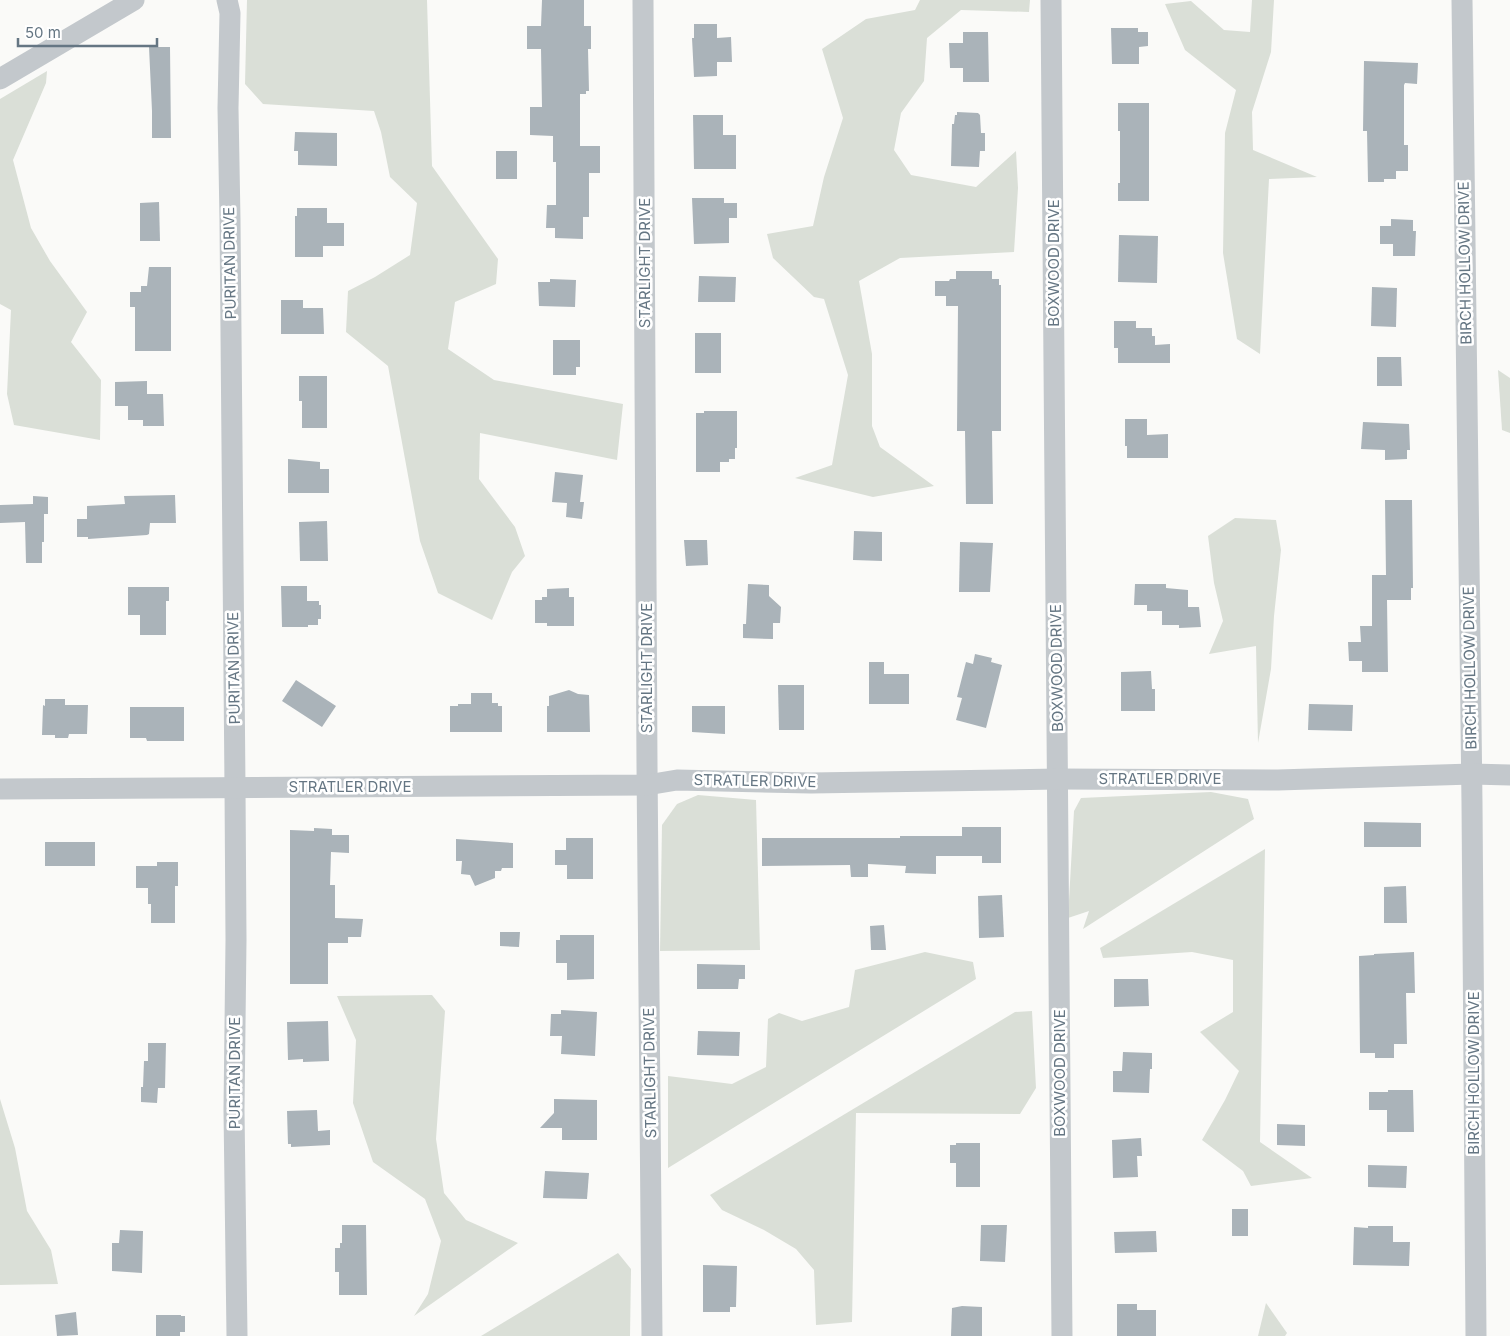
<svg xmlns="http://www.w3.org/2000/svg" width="1510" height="1336" viewBox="0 0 1510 1336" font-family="Inter,sans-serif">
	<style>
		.green { fill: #dadfd7 }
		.building { fill: #aab3b9 }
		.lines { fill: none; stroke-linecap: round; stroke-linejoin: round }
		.street { stroke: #c3c8cc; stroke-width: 21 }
		.labels { text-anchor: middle; stroke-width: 5; stroke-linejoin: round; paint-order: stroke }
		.street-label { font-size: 15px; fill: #657683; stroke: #fff }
	</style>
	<rect width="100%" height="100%" fill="#fafaf8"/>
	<g class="green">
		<path d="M247 0H427L432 166 498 259 496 284 455 302 448 349 494 380 623 404 617 460 480 433 479 479 515 527 525 556 512 572 492 620 438 593 420 541 388 366 346 332 348 291 375 277 410 255 417 203 390 177 381 132 374 111 263 104 245 84Z"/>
		<path d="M920 0H1030L1029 12 961 10 927 38 924 81 901 113 894 150 911 175 976 187 1016 151 1018 188 1014 252 900 258 859 281 872 354V426L880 447 934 486 873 497 795 478 832 465 848 375 824 299 814 297 773 258 767 234 813 226 824 177 843 118 822 49 866 19 915 10Z"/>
		<path d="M1252 0H1274L1271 52 1252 112 1253 150 1317 177 1269 179 1260 354 1237 339 1223 253 1225 133 1236 90 1185 50 1165 4 1191 1 1224 30 1250 32Z"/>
		<path d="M47 71 46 83 13 160 31 228 50 261 87 312 71 342 101 380 100 440 14 425 7 394 11 310 0 304V99Z"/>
		<path d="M1498 370 1510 378V433L1502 430Z"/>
		<path d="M1235 518 1276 520 1281 550 1274 616 1271 669 1258 743 1256 646 1209 654 1223 621 1214 583 1208 536Z"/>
		<path d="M1211 792 1248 799 1254 819 1083 929 1089 911 1068 918 1074 811 1081 798Z"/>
		<path d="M698 795 756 800 760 950 660 951 662 825 677 804Z"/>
		<path d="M1265 849 1260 1142 1312 1178 1251 1186 1243 1171 1202 1140 1225 1100 1239 1071 1200 1032 1233 1012V960L1192 952 1103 958 1100 948Z"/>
		<path d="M925 952 973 962 976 979 668 1168V1076L732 1084 766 1067 768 1019 779 1013 802 1021 849 1007 855 970Z"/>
		<path d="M432 995 445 1011 436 1139 444 1193 466 1220 518 1243 414 1316 428 1294 441 1241 425 1199 373 1162 353 1103 356 1040 337 996Z"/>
		<path d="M1032 1011 1036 1088 1020 1114 856 1113 852 1322 816 1325 814 1270 796 1249 764 1230 722 1210 710 1195 1015 1012Z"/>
		<path d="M0 1099 15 1148 27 1211 51 1250 58 1284 0 1285Z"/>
		<path d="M618 1253 631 1269 630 1336H481Z"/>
		<path d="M1266 1303 1287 1333 1285 1336H1258Z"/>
	</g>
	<g class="building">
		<path d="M542 0H584V26H591V49H588L589 91H586V94H580V146H600V173H589V217H583V239L555 238V228H546L547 205H556V162H553V136L530 135V107H542L541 49H527V26H541Z"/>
		<path d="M694 24H717V38L731 37 732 62H717V76L694 77 692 38H694Z"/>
		<path d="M1111 28H1138V32H1148V46L1139 47V64H1112Z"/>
		<path d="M963 32H988L989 82H963V68H950L949 43H963Z"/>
		<path d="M149 47H170L171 138H152V111Z"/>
		<path d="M1364 61 1418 63 1417 84 1405 83 1404 85V145H1408V171H1396V179H1384V182H1368L1367 131H1363Z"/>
		<path d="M1118 103H1149V201H1118V183H1120V131H1118Z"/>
		<path d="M957 112 978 113 980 115 981 133H985V151H980L979 167 951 166 952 124H954L955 115H957Z"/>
		<path d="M693 115H723V135H736V169H694Z"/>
		<path d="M295 132 337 133V166L298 165V151H294Z"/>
		<rect x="496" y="151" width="21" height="28"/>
		<path d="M692 198H724V203H737V218H729V243L694 244Z"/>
		<path d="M159 202 160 241H140V203Z"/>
		<path d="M297 208H327V223H344V246H323V257H295V216H297Z"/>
		<path d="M1391 219 1413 220V231H1416L1415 256H1393V244H1380V226H1391Z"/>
		<path d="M1119 235 1158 236 1157 283 1118 282Z"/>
		<path d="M149 267H171V351H135V307H130V292H141V286H147Z"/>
		<path d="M956 271H992V279H999V285H1001V431H992L993 504H966L965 431H957L958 306H946V296H935V281H949L950 279H956Z"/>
		<path d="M699 276 736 277 735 302H698Z"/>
		<path d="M550 279 576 280 575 307 539 306 538 282H550Z"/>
		<path d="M1372 287 1397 288 1396 327 1371 326Z"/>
		<path d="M281 300H303V308H323L324 334H281Z"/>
		<path d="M1114 321H1136V328H1152V336H1155V345L1170 344V363H1118V348H1114Z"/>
		<rect x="695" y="333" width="26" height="40"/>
		<path d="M553 340H580V367H576V375H553Z"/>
		<path d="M1377 357H1401L1402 386H1377Z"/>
		<path d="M299 376H327V428H302V401H299Z"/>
		<path d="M147 381V394H163L164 426H143V420H128V406H115V382Z"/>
		<path d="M704 411H737V448H735V459H729V462H720V472H696V413H704Z"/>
		<path d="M1125 419H1147V435L1168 434V458H1127V446H1125Z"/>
		<path d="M1363 422 1409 424 1410 450H1407V459L1385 460V450L1361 449Z"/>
		<path d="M288 459 320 462V469H329V493H288Z"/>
		<path d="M555 472 583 475 580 502H584L582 519 566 517 567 503 552 502Z"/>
		<path d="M175 495 176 523H150L149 534 147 535 88 539V537H77V519H87V506L125 504 124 496Z"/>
		<path d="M33 496 48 497V514H44V542H42V563H26L25 522 0 523V505L33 504Z"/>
		<path d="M1385 500H1412L1413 588H1411V600H1387L1388 672H1362V661H1349L1348 642H1361L1360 626H1372V575H1386Z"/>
		<path d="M327 521 328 561H300L299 522Z"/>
		<path d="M854 531 882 532V561L853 560Z"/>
		<path d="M684 540H707L708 565 686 566Z"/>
		<path d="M960 542 993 543 990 592H959Z"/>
		<path d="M748 584 769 585V596L781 607 780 623H773V639L743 638V624H746Z"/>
		<path d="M1135 584H1166V588L1188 590V607H1199L1201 627 1179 628V625H1162V611H1147V605H1134Z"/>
		<path d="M281 586H307V601H319V605H321V619H318V625H308V627H282Z"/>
		<path d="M128 587H169V601H166V635H140V615H128Z"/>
		<path d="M569 588V597H574V626H547V623H535V600H542V597H547V589Z"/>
		<path d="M975 654 992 658 991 662 1002 665 986 728 956 720 962 698 957 697 966 662 973 664Z"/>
		<path d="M869 662H884V674H909V704H869Z"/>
		<path d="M1151 671 1152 689H1155V711H1121V672Z"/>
		<path d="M296 680 336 706 322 727 282 701Z"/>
		<path d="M778 685H804V730H779Z"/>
		<path d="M569 690 578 694 589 695 590 732H547V706H549V696Z"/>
		<path d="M471 693H492V703H498V706H502V732H450V706H458V704H471Z"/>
		<path d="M45 699H65V705H88L87 734H69L68 738H55V735H42L43 705 45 706Z"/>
		<path d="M1309 704 1353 705 1352 731 1308 730Z"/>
		<path d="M692 706H725V734L692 732Z"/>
		<path d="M130 707H184V741H147L146 738H130Z"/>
		<path d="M1364 822 1421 823V847H1364Z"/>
		<path d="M962 827H1001V863H982V856H936V874L905 873 906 866 868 864V877H851L850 865 762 866V838H900V836H962Z"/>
		<path d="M314 828 332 829V835H349V853L331 852 330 885H335V918L363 919 361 937H348V943H328V984H290V830L314 831Z"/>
		<path d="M566 838H593V879H567V865H555V850H566Z"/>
		<path d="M456 839 513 843V868H502L501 871H495V878L475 886 470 875 461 874 462 861H456Z"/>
		<rect x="45" y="842" width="50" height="24"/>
		<path d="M157 862H178V886H175V923H151V904H148V888H136V866H157Z"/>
		<path d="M1406 886 1407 923H1384V887Z"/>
		<path d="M1002 895 1004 937 979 938 978 896Z"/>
		<path d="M884 925 886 950H871L870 926Z"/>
		<path d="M500 932H520L519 947 500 946Z"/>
		<path d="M560 935H594V979L567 980V963H556V940H560Z"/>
		<path d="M1414 952 1415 993H1406L1407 1044H1394V1058H1375V1053H1360L1359 956 1374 955V954Z"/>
		<path d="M697 964 745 965V979H739L738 989H697Z"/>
		<path d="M1114 979H1148L1149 1006 1114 1007Z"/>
		<path d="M561 1010 597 1012 595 1056 561 1054 562 1036H550L551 1014H561Z"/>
		<path d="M328 1021 329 1061 303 1062V1059L288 1060 287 1022Z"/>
		<path d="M698 1031 740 1032 739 1056 697 1055Z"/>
		<path d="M148 1043H166L165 1088H158L157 1103 141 1102V1087H143L144 1061H148Z"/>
		<path d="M1123 1052 1152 1053V1069H1150L1149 1093 1113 1092V1071H1122Z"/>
		<path d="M1388 1090H1413L1414 1132H1387V1110H1369V1092H1388Z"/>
		<path d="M554 1099 597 1100V1140H562V1128H540L554 1113Z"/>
		<path d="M317 1110 318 1131 330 1130V1145L291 1147V1144H288L287 1111Z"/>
		<path d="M1277 1124 1305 1125V1146L1277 1145Z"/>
		<path d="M1141 1138 1142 1156H1137L1138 1177 1113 1178 1112 1140Z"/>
		<path d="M956 1143H980V1187H956V1163H950V1145H956Z"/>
		<path d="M1368 1165 1407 1166 1406 1188 1368 1187Z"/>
		<path d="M545 1171 589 1173 587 1199 543 1198Z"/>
		<rect x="1232" y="1209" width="16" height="27"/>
		<path d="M342 1225H366L367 1295H339V1272H335V1248H340V1243H342Z"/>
		<path d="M981 1225H1007L1005 1262 980 1261Z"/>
		<path d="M1368 1226H1393V1242H1410L1409 1266 1353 1265 1354 1227 1368 1228Z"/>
		<path d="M120 1230 143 1231 142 1273 112 1271V1243H119Z"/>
		<path d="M1156 1231 1157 1252 1115 1253 1114 1232Z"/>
		<path d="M703 1265 737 1266 736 1307H730V1312H703Z"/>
		<path d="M1117 1304H1137V1310H1156V1336H1117Z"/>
		<path d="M962 1306 982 1307V1336H951L952 1308Z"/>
		<path d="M76 1312 78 1335 57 1336 55 1315Z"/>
		<path d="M156 1315H181V1316H185V1332H180V1336H156Z"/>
	</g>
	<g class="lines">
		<g class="street">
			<path d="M227 0 230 13 228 108 230 220 235 788 236 940 234 1110 237 1336"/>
			<path d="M643 0 647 765 652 1336"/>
			<path d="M1051 0 1062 1336"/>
			<path d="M1462 0 1472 803 1476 1336"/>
			<path d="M0 79 134 0"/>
			<path d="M0 789 647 785 677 780 811 783 1058 779 1278 780 1472 774 1510 775"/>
		</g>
	</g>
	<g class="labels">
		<g class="street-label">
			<text transform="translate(230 263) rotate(-91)" y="5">PURITAN DRIVE</text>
			<text transform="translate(645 263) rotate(-90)" y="5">STARLIGHT DRIVE</text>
			<text transform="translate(1054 263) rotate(-90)" y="5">BOXWOOD DRIVE</text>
			<text transform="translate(1465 263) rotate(-91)" y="5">BIRCH HOLLOW DRIVE</text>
			<text transform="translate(234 668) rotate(-91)" y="5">PURITAN DRIVE</text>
			<text transform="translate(647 668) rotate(-90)" y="5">STARLIGHT DRIVE</text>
			<text transform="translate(1057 668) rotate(-91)" y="5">BOXWOOD DRIVE</text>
			<text transform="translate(1470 668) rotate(-91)" y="5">BIRCH HOLLOW DRIVE</text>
			<text x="1160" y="784">STRATLER DRIVE</text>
			<text transform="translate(755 781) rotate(1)" y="5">STRATLER DRIVE</text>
			<text x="350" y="792">STRATLER DRIVE</text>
			<text transform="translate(235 1073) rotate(-90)" y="5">PURITAN DRIVE</text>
			<text transform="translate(650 1073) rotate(-91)" y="5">STARLIGHT DRIVE</text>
			<text transform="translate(1060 1073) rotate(-90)" y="5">BOXWOOD DRIVE</text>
			<text transform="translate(1474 1073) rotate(-90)" y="5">BIRCH HOLLOW DRIVE</text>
		</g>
	</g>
	<path d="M18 38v8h139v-8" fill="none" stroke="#657683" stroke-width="2.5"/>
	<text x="25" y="38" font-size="15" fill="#657683" stroke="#ffffff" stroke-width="4" paint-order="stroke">50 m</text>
</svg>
